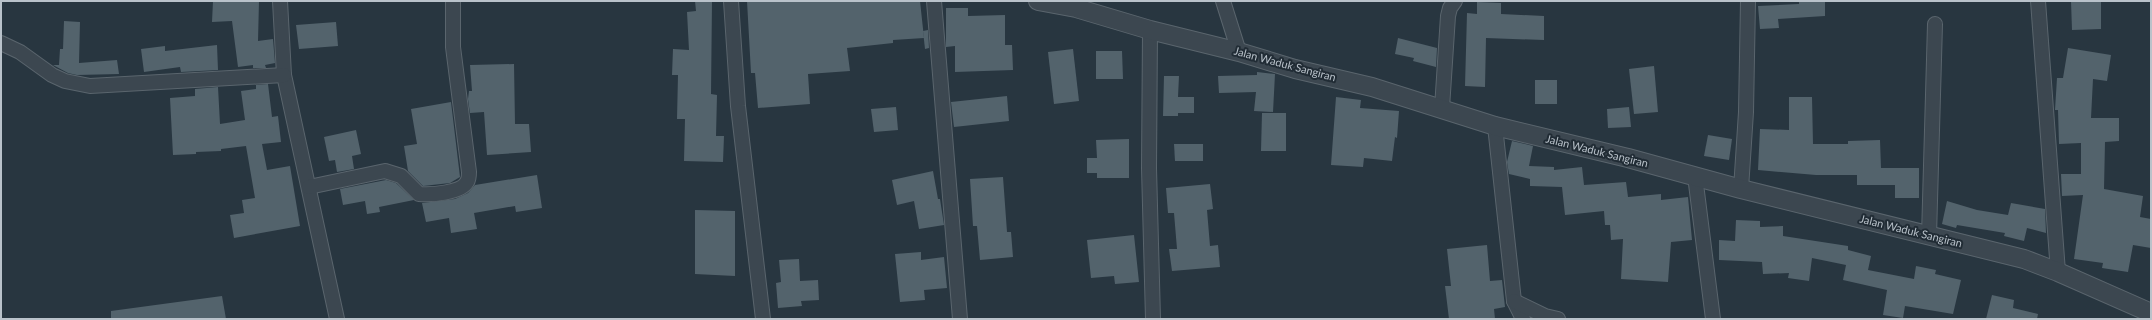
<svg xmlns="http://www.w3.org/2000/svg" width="2152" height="320" viewBox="0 0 2152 320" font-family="Lato,sans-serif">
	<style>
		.building { fill: #53636c }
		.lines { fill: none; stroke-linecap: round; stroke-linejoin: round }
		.minor-casing { stroke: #5a656d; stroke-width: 16 }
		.tertiary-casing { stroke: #5a656d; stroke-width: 20 }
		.minor { stroke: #3c4750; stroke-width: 14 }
		.tertiary { stroke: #3c4750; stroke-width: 18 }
		.labels { text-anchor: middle; stroke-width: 4; stroke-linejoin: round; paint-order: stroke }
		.street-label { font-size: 11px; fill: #b9c2ca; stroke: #212c35 }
	</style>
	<rect width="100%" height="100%" fill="#283640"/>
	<g class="building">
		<path d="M213 1H259L258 41 273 39 275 63 265 65 266 68H253V65L238 67 232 21 212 22Z"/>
		<path d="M695 1H712L711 94 717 95 716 136H724L723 162 684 161 685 119H677L678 75H672L673 49 689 50 687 12 696 11Z"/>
		<path d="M747 1H920L924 38 893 40V43L847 48 850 71 808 74 810 104 758 108 755 73H751Z"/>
		<path d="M1799 1H1825V16L1778 19 1779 28 1760 29 1758 6 1799 4Z"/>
		<path d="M2071 1H2101V29L2072 30Z"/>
		<path d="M1477 2 1501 3V14L1544 16V40L1486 38 1485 87 1465 86 1467 13 1477 14Z"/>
		<path d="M946 8H968V16L1005 15V45H1012L1013 70 955 72V46L946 47Z"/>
		<path d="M64 21 80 22 79 63 117 60 119 74 77 75 68 73 53 65H59L60 49H63Z"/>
		<path d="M336 22 338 46 299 49 296 25Z"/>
		<path d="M928 30 929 48 925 49 923 31Z"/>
		<path d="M1398 38 1437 48 1436 67 1413 61 1414 58 1395 54Z"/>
		<path d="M217 45 218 70 181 72 180 67 144 72 141 49 165 46V51Z"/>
		<path d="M2068 48 2111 55 2107 81 2093 79 2091 118H2119V141L2105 142 2104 189 2143 196 2140 217 2151 219V248L2133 245 2128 272 2102 268 2103 263 2074 259 2083 195 2062 196 2061 174H2081V143L2059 144 2058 110H2055L2057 78H2063Z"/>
		<path d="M1073 49 1079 101 1054 104 1048 52Z"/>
		<path d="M1096 51H1122L1123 79H1096Z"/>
		<path d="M514 64 515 124H529L531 152 487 155 484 112 470 113 468 99 469 91H472L470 65Z"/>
		<path d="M1654 66 1658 112 1634 114 1629 69Z"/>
		<path d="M1257 72 1275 74 1273 112 1254 111 1256 92 1219 93 1218 76 1257 75Z"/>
		<path d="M1164 76H1179L1178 97H1194V113H1178V116H1163Z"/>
		<rect x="1535" y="80" width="22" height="24"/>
		<path d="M268 84 272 117 278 116 281 142 262 144 267 170 290 166 300 226 234 238 230 215 244 213 242 200 255 198 246 146 221 149V151L196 152V154L173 155 170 98 195 96V89L218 87 220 124 245 120 241 91 256 89V85Z"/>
		<path d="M1007 96 1009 121 954 127 951 102Z"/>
		<path d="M1336 97 1361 100 1360 108 1399 111 1397 138 1395 137 1392 161 1364 158 1363 167 1331 165Z"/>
		<path d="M1789 97H1812L1813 144H1848V141L1880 140 1881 168H1919V198H1895V185H1857V175H1816L1758 170 1760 129 1789 130Z"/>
		<path d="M451 102 460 177 450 183 423 186 408 171 404 146 417 144 411 109Z"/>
		<path d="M896 107 898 130 874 132 871 109Z"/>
		<path d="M1629 107 1631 127 1608 128 1607 109Z"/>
		<path d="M1262 113H1286V151H1261Z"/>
		<path d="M356 130 361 154 352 156 354 169 337 172 335 160 329 161 324 137Z"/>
		<path d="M1708 135 1732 139 1729 160 1704 156Z"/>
		<path d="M1129 139V178H1097V173H1087V158H1097L1096 140Z"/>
		<path d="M1512 141 1533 146 1529 166 1554 167V170L1582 167 1584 185 1626 182 1628 197 1661 194V200L1688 197 1692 240 1671 242 1668 282 1621 279 1623 239 1611 240 1610 225H1605L1604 211 1565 215 1562 187 1530 186V179L1509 174 1507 162Z"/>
		<path d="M1174 144H1203V161H1175Z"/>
		<path d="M933 171 938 199H940L944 225 919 229 914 201 897 205 892 180Z"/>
		<path d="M537 175 542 208 516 212 515 206 474 213 477 229 451 233 449 218 426 222 422 203 455 199 468 193 475 185Z"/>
		<path d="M1003 177 1007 232H1011L1013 257 980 260 977 226H973L970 179Z"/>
		<path d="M386 180 396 183 414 200 379 207 380 212 367 214 365 201 343 205 340 189Z"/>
		<path d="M1210 184 1213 209 1207 210 1210 246 1218 245 1220 267 1172 271 1169 249H1177L1174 213H1168L1166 188Z"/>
		<path d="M1947 201 1977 210 2008 215 2011 203 2045 209 2046 233 2027 228 2024 241 2004 236 2005 233 1957 225 1956 228 1942 224Z"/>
		<path d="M695 210 735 211V276L695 274Z"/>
		<path d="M1736 220 1760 221V227L1783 226V236L1848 246V250L1871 256 1868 270 1914 279 1916 266 1936 270 1935 274 1961 280 1953 314 1905 306 1903 318 1883 315 1887 290 1843 280 1846 265 1812 258 1809 281 1788 278 1789 273 1763 274 1762 262 1719 260V240L1735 241Z"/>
		<path d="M1134 235 1139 282 1115 284 1114 276 1091 278 1087 240Z"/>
		<path d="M1487 245 1490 281 1502 280 1505 307 1494 309 1495 319H1449L1445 286H1451L1447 249Z"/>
		<path d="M921 252V260L944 257 947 288 924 290 925 300 900 302 895 254Z"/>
		<path d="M799 259 800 281 818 280 819 300 801 301 802 306 778 308 776 283 781 282 779 260Z"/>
		<path d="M1992 295 2014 300 2013 308 2038 314 2037 319H1986Z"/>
		<path d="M222 296 226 319H111V311Z"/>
	</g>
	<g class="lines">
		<defs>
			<g id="minor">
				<path d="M280 1 284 75 337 319"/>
				<path d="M731 1 738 106 763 319"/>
				<path d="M934 1 960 319"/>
				<path d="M1223 1 1239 52"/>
				<path d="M2038 1 2058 272"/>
				<path d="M1150 30 1149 168 1153 319"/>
				<path d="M1 43 20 52 52 75 65 81 90 86 284 75"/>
				<path d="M1442 108 1448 16 1450 8 1455 1"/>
				<path d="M1495 126 1514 301 1523 319"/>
				<path d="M1695 176 1713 319"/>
				<path d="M309 187 385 171 401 176 419 194C431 195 461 193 467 182 469 179 469 175 469 172L453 47V1"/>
				<path d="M1741 189 1746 112 1748 1"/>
				<path d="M1929 236 1935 24"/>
				<path d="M1514 301 1545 316 1558 319"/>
			</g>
			<path id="tertiary" d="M1038 1 1076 8 1150 30 1239 52 1295 69 1372 87 1495 126 1628 158 1741 189 2024 259 2058 272 2151 313"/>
		</defs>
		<use href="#minor" class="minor-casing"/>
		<use href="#tertiary" class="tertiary-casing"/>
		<use href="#minor" class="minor"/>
		<use href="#tertiary" class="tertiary"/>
	</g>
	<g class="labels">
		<g class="street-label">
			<text transform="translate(1285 64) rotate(15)" y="4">Jalan Waduk Sangiran</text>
			<text transform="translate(1597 151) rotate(14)" y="4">Jalan Waduk Sangiran</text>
			<text transform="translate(1911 231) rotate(14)" y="4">Jalan Waduk Sangiran</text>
		</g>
	</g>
	<rect width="2152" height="320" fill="none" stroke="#b9c2ca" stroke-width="4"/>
</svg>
